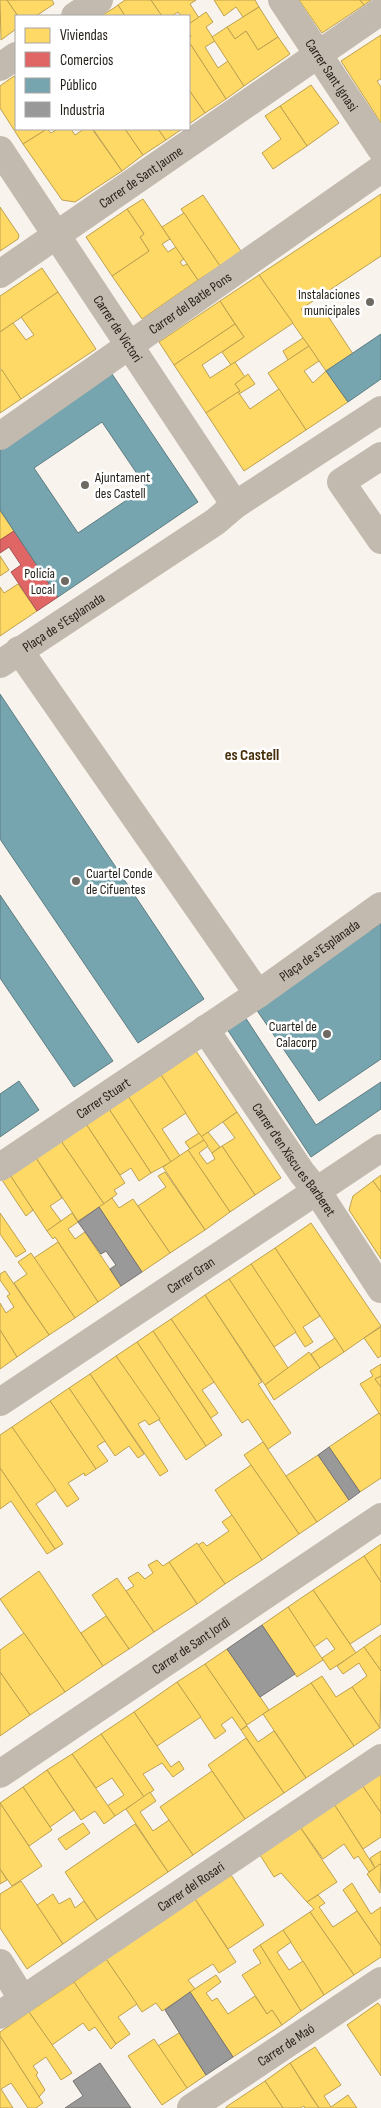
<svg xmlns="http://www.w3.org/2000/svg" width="381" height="2108" viewBox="0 0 381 2108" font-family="'Sofia Sans Condensed',sans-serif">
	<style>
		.homes { fill: #ffd966; stroke: #bda14f }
		.shops { fill: #e06666; stroke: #a8514f }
		.public { fill: #76a5af; stroke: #5d7d82; fill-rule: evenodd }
		.industry { fill: #999; stroke: #767472 }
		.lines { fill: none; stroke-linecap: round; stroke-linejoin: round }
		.minor { stroke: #c3baaf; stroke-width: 28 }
		.poi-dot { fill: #6f6963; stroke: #fff; stroke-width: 2 }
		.labels { text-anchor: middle; stroke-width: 5; stroke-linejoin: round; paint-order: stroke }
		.street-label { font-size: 14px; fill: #241f18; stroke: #fff }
		.poi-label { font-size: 14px; fill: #241f18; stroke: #fff; text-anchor: end }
		.quarter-label { font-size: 16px; font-weight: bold; fill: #462e0b; stroke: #fff }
	</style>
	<rect width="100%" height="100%" fill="#f9f3ed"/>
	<g class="homes">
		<path d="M0 0H7L18 16 16 29 1 40Z"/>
		<path d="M7 0H52L54 4 36 16H18Z"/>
		<path d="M125 0H151L162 16H125L118 5Z"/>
		<path d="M151 0H196L190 4 199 18 189 24V16H181L178 12 172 16H162Z"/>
		<path d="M214 0H255L259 7 243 17 236 7 224 16Z"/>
		<path d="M299 0H360L364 5 322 33Z"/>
		<path d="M360 0H371L364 5Z"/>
		<path d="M118 5 125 16H101L114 8Z"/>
		<path d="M259 7 278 37 258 50 246 31 235 39 227 27Z"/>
		<path d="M206 12 213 22 206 27 215 41 205 47 218 68 228 61 244 86 226 99 189 42V38L191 36 189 33V24Z"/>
		<path d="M227 27 235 39 246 31 258 50 278 37 290 54 244 86 212 37Z"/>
		<path d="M381 35V79L377 81 381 87V123L341 61Z"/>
		<path d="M189 42 226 99 205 113 189 90Z"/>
		<path d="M14 76 16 80V129H47L23 144 0 108V86Z"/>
		<path d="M311 85 339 123 307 146 280 106Z"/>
		<path d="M189 90 205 113 189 124Z"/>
		<path d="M280 106 307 146 273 169 262 153 281 139 265 116Z"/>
		<path d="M47 129 51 133 58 129H71L75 135 84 129H92L122 171 75 202 62 200 23 144Z"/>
		<path d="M93 129H125L143 155 122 171Z"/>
		<path d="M125 129H158L166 140 143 155Z"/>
		<path d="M158 129H182L166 140Z"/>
		<path d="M381 194V256L301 309 307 317 322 307 353 354 326 371 259 275Z"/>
		<path d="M203 195 241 251 220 266 181 209Z"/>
		<path d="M143 199 170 239 162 244 168 252 176 247 184 259 180 262 183 266 187 264 198 280 142 319 112 276 149 251 140 237 144 234 127 209Z"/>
		<path d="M0 207 19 235 18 239 0 251Z"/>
		<path d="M127 209 144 234 140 237 149 251 112 276 86 237Z"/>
		<path d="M184 213 220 266 198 280 162 227Z"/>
		<path d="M42 268 58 292 0 332V296Z"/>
		<path d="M259 275 293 323 231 365 222 352 244 337 220 301Z"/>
		<path d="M58 292 96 349 21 399 0 368V332L13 323 26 340 34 335 21 317Z"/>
		<path d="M220 301 235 324 174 365 159 342Z"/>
		<path d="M235 324 244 337 202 365 210 378 235 362 245 377 235 384 240 391 206 413 174 365Z"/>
		<path d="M303 338 309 346 288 360 283 351Z"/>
		<path d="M309 346 319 361 304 371 313 383 326 371 348 402 306 430 268 373Z"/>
		<path d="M2 370 21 399 0 413V371Z"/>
		<path d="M248 374 255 384 239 394 238 392 240 391 235 384Z"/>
		<path d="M279 389 306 430 244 471 206 413 238 392 250 409Z"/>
		<path d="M0 510 14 531 0 540Z"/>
		<path d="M0 556 9 570 0 576Z"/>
		<path d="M18 584 37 611 0 636V587L4 593Z"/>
		<path d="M196 1051 237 1112 201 1137 161 1075Z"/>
		<path d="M161 1075 186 1113 162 1129 180 1156 171 1162 128 1096Z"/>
		<path d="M128 1096 171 1162 151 1173 109 1109Z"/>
		<path d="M109 1109 151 1173 139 1181 131 1168 120 1175 86 1124Z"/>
		<path d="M237 1112 281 1178 255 1195 222 1146 235 1138 223 1122Z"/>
		<path d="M86 1124 125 1183 114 1190 117 1194 104 1204 61 1141Z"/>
		<path d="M208 1132 220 1147 212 1153 201 1137Z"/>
		<path d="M199 1133 204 1140 190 1149 185 1142Z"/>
		<path d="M204 1140 208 1146 199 1153 207 1164 215 1159 212 1153 222 1146 255 1195 230 1212 188 1150Z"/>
		<path d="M61 1141 104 1204 78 1221 36 1158Z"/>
		<path d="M188 1150 230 1212 205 1230 163 1167Z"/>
		<path d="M36 1158 62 1198 50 1206 61 1221 47 1231 10 1175Z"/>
		<path d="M165 1172 205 1230 170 1253 138 1206 166 1187 158 1176Z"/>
		<path d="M10 1175 33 1210 26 1216 2 1180Z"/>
		<path d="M381 1175V1192L373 1181Z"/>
		<path d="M373 1181 381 1192V1259L349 1210 353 1196Z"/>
		<path d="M112 1198 119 1208 133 1199 170 1253 142 1272 99 1207Z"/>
		<path d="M0 1213 26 1251 16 1257 0 1234Z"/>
		<path d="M72 1213 78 1222 68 1229 75 1239 85 1232 121 1286 98 1302 55 1237 53 1239 47 1231Z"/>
		<path d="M311 1223 381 1326 344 1352 275 1248Z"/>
		<path d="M58 1242 98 1302 75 1318 34 1258Z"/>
		<path d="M275 1248 320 1316 303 1327 313 1342 305 1347 251 1264Z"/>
		<path d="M31 1253 75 1318 49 1335 14 1283 27 1274 18 1262Z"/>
		<path d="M251 1264 296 1332 274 1347 229 1279Z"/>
		<path d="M5 1271 49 1335 17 1357 0 1330V1303L6 1313 14 1307 7 1296 10 1294 0 1280V1274Z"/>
		<path d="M229 1279 288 1368 265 1385 205 1295Z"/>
		<path d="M205 1295 262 1382 258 1384 291 1433 268 1449 248 1419 242 1423 171 1319Z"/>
		<path d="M171 1319 214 1382 202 1390 218 1413 211 1418 153 1331Z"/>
		<path d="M381 1327V1356L378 1358 364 1338Z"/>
		<path d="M0 1330 17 1357 0 1369Z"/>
		<path d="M153 1331 222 1435 206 1446 137 1342Z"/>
		<path d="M335 1338 344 1352 320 1368 311 1354Z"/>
		<path d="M137 1342 206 1446 186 1460 116 1356Z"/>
		<path d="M309 1352 320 1368 274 1400 265 1385Z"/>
		<path d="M116 1356 160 1419 149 1425 145 1420 138 1424 168 1471 160 1476 90 1374Z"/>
		<path d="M381 1364V1376L375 1379 381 1387V1416L360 1384 373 1376 370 1371Z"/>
		<path d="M90 1374 144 1454 138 1458 129 1446 115 1456 69 1388Z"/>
		<path d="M381 1376V1387L375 1379Z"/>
		<path d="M69 1388 105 1441 97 1446 108 1461 96 1469 50 1401Z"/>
		<path d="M50 1401 96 1469 85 1476 84 1473 68 1483 79 1499 67 1507 12 1427Z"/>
		<path d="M379 1413 381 1416V1478L360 1492 329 1447Z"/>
		<path d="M12 1427 56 1490 36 1504 63 1544 55 1549 0 1468V1435Z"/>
		<path d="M263 1442 317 1522 299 1534 244 1455Z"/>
		<path d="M318 1455 349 1500 317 1522 286 1476Z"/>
		<path d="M251 1465 299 1534 262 1560 215 1490Z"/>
		<path d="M0 1468 55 1549 47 1554 11 1501 0 1509Z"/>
		<path d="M232 1515 262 1560 225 1584 198 1545 203 1542 207 1546 229 1531 222 1522Z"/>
		<path d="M197 1543 225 1584 197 1604 169 1562Z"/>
		<path d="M381 1544V1582L364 1556Z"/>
		<path d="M364 1556 381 1582V1624L350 1644 313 1590Z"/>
		<path d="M157 1560 163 1566 169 1562 197 1604 154 1632 126 1591 134 1586 128 1578 138 1572 145 1579 153 1573 148 1565Z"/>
		<path d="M39 1571 103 1666 65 1692 0 1599Z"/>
		<path d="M117 1578 154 1632 129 1649 92 1595Z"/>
		<path d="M313 1590 356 1653 330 1670 322 1658 335 1649 327 1638 314 1647 288 1607Z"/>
		<path d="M288 1607 323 1660 297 1677 262 1625Z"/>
		<path d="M106 1616 129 1649 103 1666 81 1633Z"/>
		<path d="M24 1633 65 1692 30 1715 0 1672V1650Z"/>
		<path d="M381 1635V1671L364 1647Z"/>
		<path d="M364 1647 381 1671 380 1728 352 1687 367 1676 359 1663 343 1674 337 1666Z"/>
		<path d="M227 1649 269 1710 247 1725 205 1664Z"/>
		<path d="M205 1664 247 1725 241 1730 232 1717 221 1725 226 1731 215 1739 177 1682Z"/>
		<path d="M0 1672 30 1715 0 1736Z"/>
		<path d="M322 1676 336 1697 352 1687 380 1728 354 1746 311 1683Z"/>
		<path d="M177 1682 201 1717 157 1746 134 1712Z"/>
		<path d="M311 1683 354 1746 306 1778 263 1714Z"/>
		<path d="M134 1712 171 1767 179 1761 184 1769 173 1777 162 1763 143 1774 154 1790 144 1797 101 1734Z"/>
		<path d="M247 1726 258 1742 274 1731 306 1778 284 1793 241 1730Z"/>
		<path d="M101 1734 144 1797 115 1816 107 1806 124 1795 112 1778 96 1788 72 1754Z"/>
		<path d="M246 1738 284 1793 245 1819 208 1765Z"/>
		<path d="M72 1754 115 1816 104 1824 95 1811 81 1820 47 1770Z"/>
		<path d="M47 1770 74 1810 50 1827 23 1787Z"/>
		<path d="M212 1771 245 1819 193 1855 160 1807Z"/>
		<path d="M381 1772V1813L362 1785Z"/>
		<path d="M362 1785 381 1813V1837L363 1849 334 1804Z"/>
		<path d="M23 1787 52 1830 29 1846 0 1803Z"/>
		<path d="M150 1792 156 1801 140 1812 153 1831 169 1820 193 1855 168 1872 126 1809Z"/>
		<path d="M0 1803 42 1866 12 1886 0 1869Z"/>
		<path d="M334 1804 375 1868 369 1872 358 1856 354 1859 344 1844 323 1859 300 1827Z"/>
		<path d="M83 1823 90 1833 66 1850 58 1839Z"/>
		<path d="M135 1824 168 1872 97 1920 65 1872Z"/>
		<path d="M300 1827 337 1882 307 1902 281 1873 274 1877 260 1855Z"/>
		<path d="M381 1851V1864L375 1868 370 1858Z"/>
		<path d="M380 1864 381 1865 380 1893 367 1874Z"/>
		<path d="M0 1869 7 1880 0 1884Z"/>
		<path d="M231 1875 264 1925 228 1949 195 1899Z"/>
		<path d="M21 1881 63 1944 27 1969 0 1928V1894Z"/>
		<path d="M352 1883 371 1914 381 1907V1946L343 1890Z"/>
		<path d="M53 1894 59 1904 70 1898 75 1908 84 1901 97 1920 63 1944 37 1905Z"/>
		<path d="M318 1895 325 1903 319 1907 333 1927 357 1911 381 1946V1957L354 1975 310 1912 314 1909 307 1902Z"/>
		<path d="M195 1899 236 1962 219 1973 213 1964 188 1980 195 1989 162 2011 156 2003 142 2012 106 1959Z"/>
		<path d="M310 1912 354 1975 324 1995 283 1930Z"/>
		<path d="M283 1930 291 1942 277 1952 289 1970 303 1961 324 1995 301 2011 260 1945Z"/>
		<path d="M260 1945 301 2011 282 2025 272 2010 267 2014 242 1975 261 1963 253 1950Z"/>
		<path d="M106 1959 137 2004 118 2017 130 2034 116 2044 74 1982Z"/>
		<path d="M216 1975 221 1982 206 1993 212 2001 217 1998 228 2014 255 1996 267 2014 272 2010 282 2025 233 2057 190 1992Z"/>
		<path d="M74 1982 116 2044 111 2049 95 2027 89 2031 83 2023 52 2045 29 2012Z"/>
		<path d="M378 2003 381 2007V2076L347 2025Z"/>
		<path d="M29 2012 72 2073 61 2080 46 2057 33 2066 38 2073 36 2075 45 2090 39 2097 0 2036V2032Z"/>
		<path d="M179 2033 206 2075 187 2088 158 2046Z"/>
		<path d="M0 2036 43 2103 36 2108H28L11 2083 1 2089 13 2108H0Z"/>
		<path d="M154 2039 187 2088 162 2105 128 2056Z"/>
		<path d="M315 2047 341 2085 324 2096 331 2107 348 2095 357 2108H319L290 2063Z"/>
		<path d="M290 2063 312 2098 319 2108H305L304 2106 300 2108H283L265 2081Z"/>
		<path d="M265 2081 283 2108H226V2107Z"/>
	</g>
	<path class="shops" d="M14 531 58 597 37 611 11 572 21 565 9 547 0 553V540Z"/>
	<g class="public">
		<path d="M381 334V379L348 402 326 371Z"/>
		<path d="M112 374 198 502 58 597 0 510V450ZM102 422 146 487 78 533 34 468Z"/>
		<path d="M0 694 204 999 138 1043 0 839Z"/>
		<path d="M0 895 113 1061 74 1087 0 978Z"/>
		<path d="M381 923V1059L319 1101 256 1009 369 929 370 931Z"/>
		<path d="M245 1017 316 1125 381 1082V1109L311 1157 227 1029Z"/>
		<path d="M19 1081 39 1110 0 1137V1094Z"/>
	</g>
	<g class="industry">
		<path d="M99 1207 142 1272 121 1286 110 1269 116 1265 106 1251 101 1254 78 1222Z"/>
		<path d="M329 1447 360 1492 349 1500 318 1455Z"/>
		<path d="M262 1625 295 1674 260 1697 227 1649Z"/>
		<path d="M190 1992 233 2057 206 2075 165 2010Z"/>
		<path d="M100 2063 131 2108H65L83 2096 73 2081Z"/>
	</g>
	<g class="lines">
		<g class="minor">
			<path id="s1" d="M282 0 381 149"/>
			<path d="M75 16 99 0"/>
			<path d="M0 67 16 56"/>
			<path id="s2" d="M0 150 235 505"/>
			<path id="s3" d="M0 274 381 11"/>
			<path id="s4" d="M0 436 381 169"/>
			<path d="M381 456 341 482 381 540"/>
			<path d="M19 650 258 994"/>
			<path id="s5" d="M0 664 215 522 235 505 381 410"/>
			<path id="s6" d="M205 1029 302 1173 317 1191 381 1289"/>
			<path id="s7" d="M0 1167 258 994 381 906"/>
			<path id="s8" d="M0 1402 381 1148"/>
			<path id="s9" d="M0 1774 381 1517"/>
			<path d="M0 1963 23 2000"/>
			<path id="s10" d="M0 2015 381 1758"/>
			<path id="s11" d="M191 2108 381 1981"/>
		</g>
	</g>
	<g class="poi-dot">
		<circle cx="370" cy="302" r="5"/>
		<circle cx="85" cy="485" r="5"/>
		<circle cx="65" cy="581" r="5"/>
		<circle cx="76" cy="881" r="5"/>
		<circle cx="327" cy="1034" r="5"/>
	</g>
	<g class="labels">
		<g class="street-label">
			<text dy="5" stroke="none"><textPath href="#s1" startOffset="90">Carrer Sant Ignasi</textPath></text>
			<text dy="5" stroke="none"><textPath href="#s3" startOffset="171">Carrer de Sant Jaume</textPath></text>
			<text dy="5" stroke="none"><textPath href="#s4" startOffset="232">Carrer del Batle Pons</textPath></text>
			<text dy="5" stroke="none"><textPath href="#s2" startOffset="214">Carrer de Victori</textPath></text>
			<text dy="5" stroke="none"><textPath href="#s5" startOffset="76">Plaça de s'Esplanada</textPath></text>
			<text dy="5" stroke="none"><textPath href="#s7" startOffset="386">Plaça de s'Esplanada</textPath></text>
			<text dy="5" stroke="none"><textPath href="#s7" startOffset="124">Carrer Stuart</textPath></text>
			<text dy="5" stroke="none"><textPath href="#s6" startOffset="158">Carrer d'en Xiscu es Barberet</textPath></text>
			<text dy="5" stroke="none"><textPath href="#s8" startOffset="229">Carrer Gran</textPath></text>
			<text dy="5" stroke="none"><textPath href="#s9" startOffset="230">Carrer de Sant Jordi</textPath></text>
			<text dy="5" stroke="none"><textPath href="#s10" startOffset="230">Carrer del Rosari</textPath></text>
			<text dy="5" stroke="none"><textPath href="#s11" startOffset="114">Carrer de Maó</textPath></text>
		</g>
		<g class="poi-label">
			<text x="360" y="299">Instalaciones<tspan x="360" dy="16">municipales</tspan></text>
			<text x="95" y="482" text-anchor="start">Ajuntament<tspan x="95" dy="16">des Castell</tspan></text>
			<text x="55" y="578">Policía<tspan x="55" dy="16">Local</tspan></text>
			<text x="86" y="878" text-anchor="start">Cuartel Conde<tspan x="86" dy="16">de Cifuentes</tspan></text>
			<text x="317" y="1031">Cuartel de<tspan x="317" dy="16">Calacorp</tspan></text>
		</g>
		<g class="quarter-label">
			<text x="252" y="760">es Castell</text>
		</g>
	</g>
	<rect x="15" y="15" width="175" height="115" fill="#ffffff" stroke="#a7a5a3"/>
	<rect x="25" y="28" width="25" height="15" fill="#ffd966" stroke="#a7a5a3"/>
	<text x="60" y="40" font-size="15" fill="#241f18">Viviendas</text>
	<rect x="25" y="52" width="25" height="15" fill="#e06666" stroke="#a7a5a3"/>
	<text x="60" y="65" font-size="15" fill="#241f18">Comercios</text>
	<rect x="25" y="78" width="25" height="15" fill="#76a5af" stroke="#a7a5a3"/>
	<text x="60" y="90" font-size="15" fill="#241f18">Público</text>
	<rect x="25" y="102" width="25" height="15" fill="#999999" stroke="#a7a5a3"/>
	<text x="60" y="115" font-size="15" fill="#241f18">Industria</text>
</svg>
